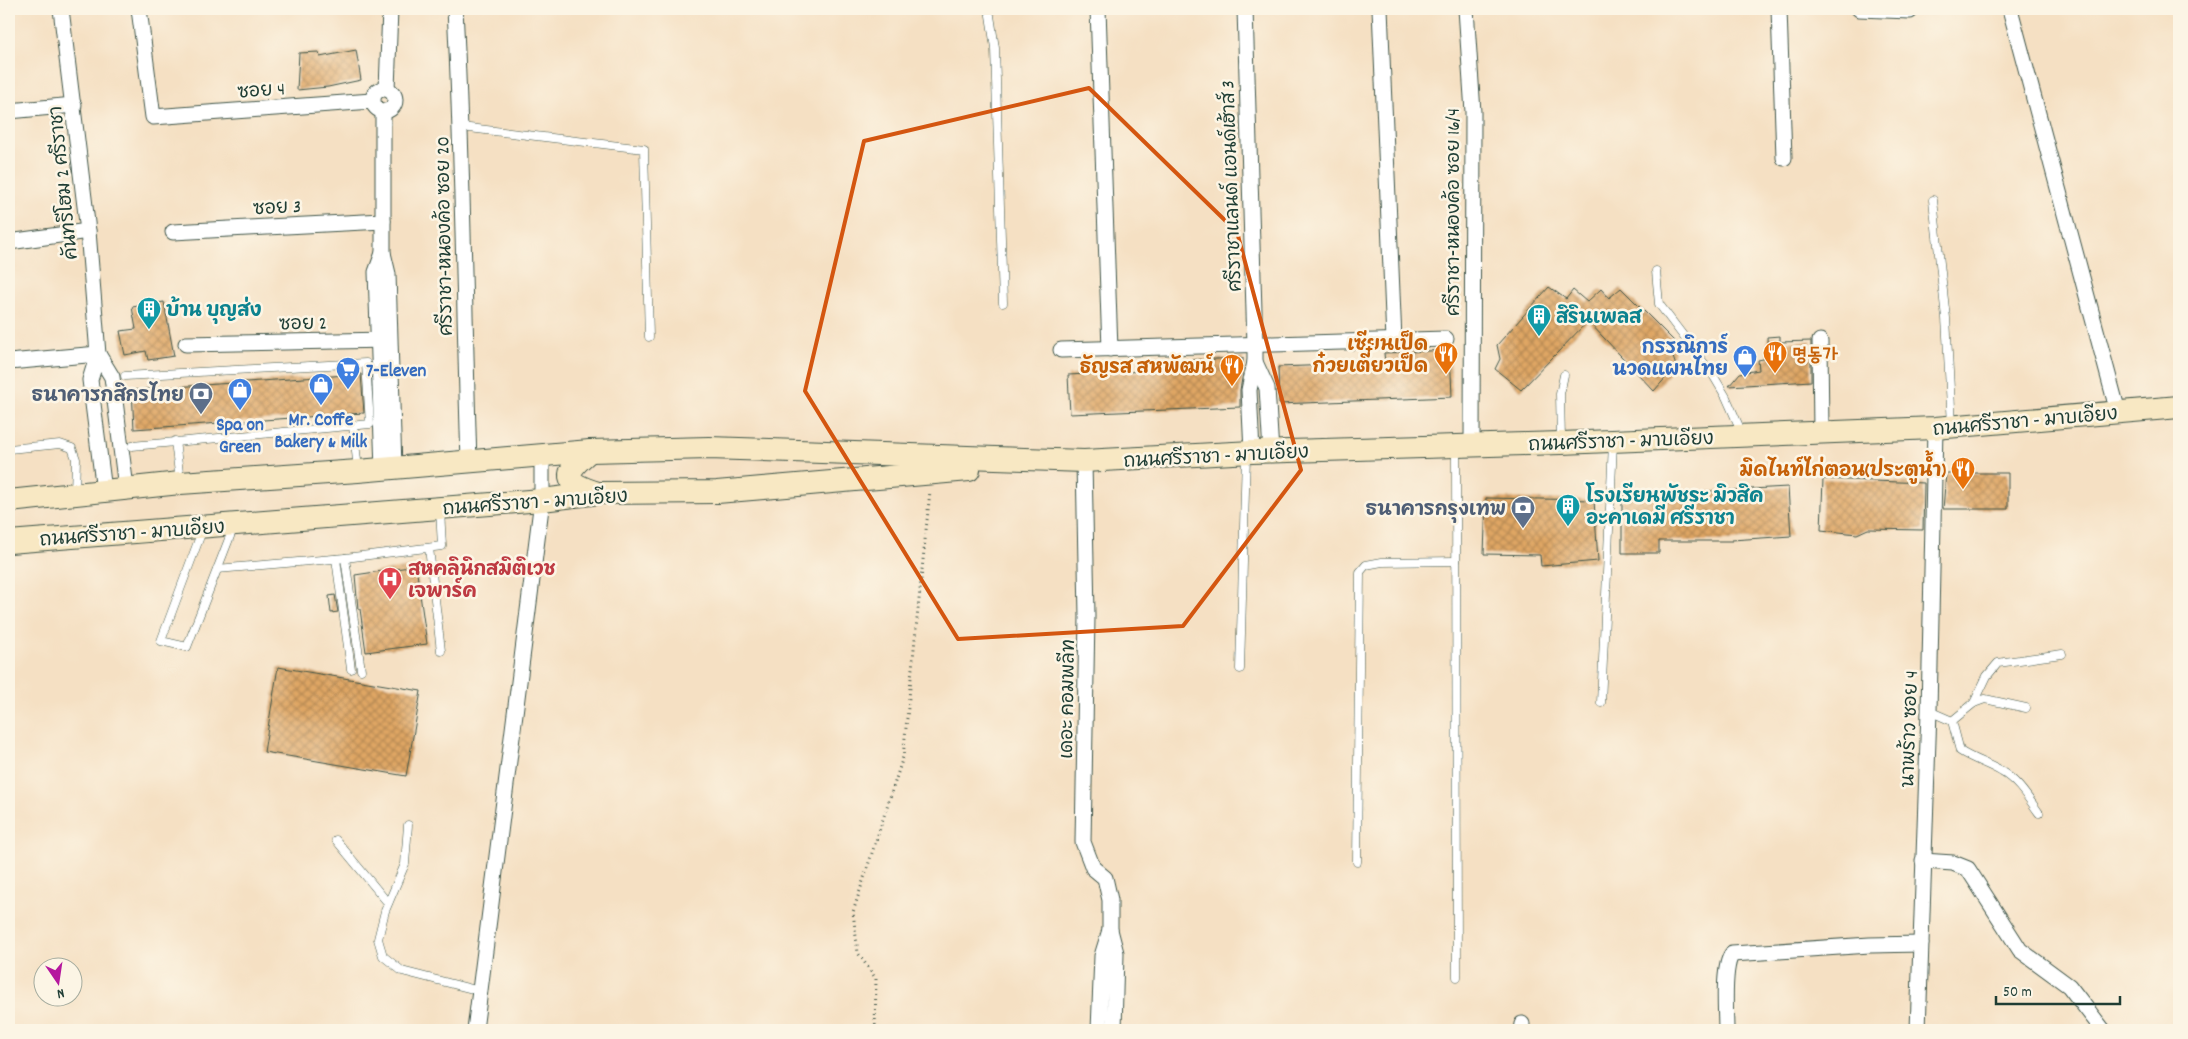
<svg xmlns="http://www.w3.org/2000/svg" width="2188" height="1039" viewBox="0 0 2188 1039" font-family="Dekko,'Poor Story','Playpen Sans Thai',sans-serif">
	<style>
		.building { fill: url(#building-cross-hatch) }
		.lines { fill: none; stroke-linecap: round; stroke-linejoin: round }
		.service-casing { stroke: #3f5549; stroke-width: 9 }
		.minor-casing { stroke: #3f5549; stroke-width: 17 }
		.secondary-casing { stroke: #3f5549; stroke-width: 24 }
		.path { stroke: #3f5549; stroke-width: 3; stroke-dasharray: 1 4; stroke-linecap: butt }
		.service { stroke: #fff; stroke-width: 8 }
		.minor { stroke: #fff; stroke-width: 15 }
		.secondary { stroke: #f8e8c3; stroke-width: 22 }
		.marked { fill: none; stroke: #d45610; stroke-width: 4; stroke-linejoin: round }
		.labels { text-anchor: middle; stroke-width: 5; stroke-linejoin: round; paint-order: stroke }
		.street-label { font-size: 19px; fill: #1f3d34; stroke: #fcf5e5 }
		.culture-label { font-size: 19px; font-weight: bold; fill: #0d838f; stroke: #fcf5e5; text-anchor: start }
		.food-label { font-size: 19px; font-weight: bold; fill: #c56008; stroke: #fcf5e5; text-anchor: end }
		.shop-label { font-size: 19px; font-weight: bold; fill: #366cbe; stroke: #fcf5e5 }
		.service-label { font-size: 19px; font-weight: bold; fill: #4e5e75; stroke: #fcf5e5; text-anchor: end }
		.health-label { font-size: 19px; font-weight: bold; fill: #be3a42; stroke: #fcf5e5; text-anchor: start }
	</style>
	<defs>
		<pattern id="building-cross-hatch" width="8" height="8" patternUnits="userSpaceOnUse" patternTransform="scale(1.25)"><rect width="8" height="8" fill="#dfa664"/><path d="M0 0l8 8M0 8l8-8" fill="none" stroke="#b48853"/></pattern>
	</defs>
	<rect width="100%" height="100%" fill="#fcf5e5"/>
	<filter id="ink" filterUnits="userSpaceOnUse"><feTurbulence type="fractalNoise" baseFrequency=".02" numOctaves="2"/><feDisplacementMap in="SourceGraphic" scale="10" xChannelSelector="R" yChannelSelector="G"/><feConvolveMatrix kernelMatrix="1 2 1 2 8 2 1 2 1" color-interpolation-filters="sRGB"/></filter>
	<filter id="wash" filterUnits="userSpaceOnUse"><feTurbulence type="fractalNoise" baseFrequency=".0096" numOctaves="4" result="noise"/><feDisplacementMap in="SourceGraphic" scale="20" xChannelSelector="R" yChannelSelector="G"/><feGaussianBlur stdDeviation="1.12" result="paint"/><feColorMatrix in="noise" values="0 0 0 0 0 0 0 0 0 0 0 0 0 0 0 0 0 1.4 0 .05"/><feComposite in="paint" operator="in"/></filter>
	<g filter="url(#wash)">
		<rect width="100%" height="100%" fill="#f5e0c3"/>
		<g id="blocks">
			<g class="building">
				<path d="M356 50 361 80 328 87 297 90 299 53 319 52 320 57Z"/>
				<path d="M1549 287 1566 299 1573 290 1587 302 1601 289 1609 298 1621 288 1677 344 1673 357 1676 366 1654 391 1588 321 1521 390 1495 369 1500 359 1497 345Z"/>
				<path d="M164 302 174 356 148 360 146 351 125 355 120 331 136 329 132 307Z"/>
				<path d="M1780 336V342L1811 341V381L1729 386 1740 373 1759 370 1758 360 1768 358 1767 337Z"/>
				<path d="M1450 350 1452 397 1279 404 1278 367 1385 363 1384 353Z"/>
				<path d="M1243 358V373L1240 390V407L1070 414 1068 375 1164 370 1163 361Z"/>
				<path d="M361 374 364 413 134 429 132 390Z"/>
				<path d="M1946 473H2008V509H1943Z"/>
				<path d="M1823 479 1924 483 1923 530 1868 529 1857 534 1821 530Z"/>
				<path d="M1788 487 1791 536 1732 540V541H1659V553H1622V496Z"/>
				<path d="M1486 498 1594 500 1598 561 1541 566 1540 555 1484 554Z"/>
				<path d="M416 566 427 644 366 652 360 609H358L355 575Z"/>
				<path d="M335 595 338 612 331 613 329 596Z"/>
				<path d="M278 667 421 691 406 776 264 752Z"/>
			</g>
		</g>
	</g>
	<g filter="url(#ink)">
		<use href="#blocks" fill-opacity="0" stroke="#3f5549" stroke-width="1"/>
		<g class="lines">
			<defs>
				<g id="service">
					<path d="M989 9 995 48 1003 303"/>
					<path d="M461 127 644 149 649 337"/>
					<path d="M1933 200 1946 318 1952 425"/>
					<path d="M1656 271 1659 304 1713 375 1726 397 1742 433"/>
					<path d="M125 376 366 363 370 424 132 446"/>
					<path d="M353 426 358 469"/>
					<path d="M175 441 180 481"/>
					<path d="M1561 441 1560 394 1564 375"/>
					<path d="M1456 448 1457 977"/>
					<path d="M9 449 60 444 72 448 76 459 75 493"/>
					<path d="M202 531 161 641 187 647 234 526"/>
					<path d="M429 548 441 651"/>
					<path d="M345 558 361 670"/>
					<path d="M336 559 351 669"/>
					<path d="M217 569 345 558 442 546 440 510"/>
					<path d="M1240 669 1246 455"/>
					<path d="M1601 703 1613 443"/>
					<path d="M1974 703 1987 676 1998 663 2062 654"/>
					<path d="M1929 711 1952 721 1960 751C1974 760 1989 764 2002 772 2018 781 2028 798 2039 813"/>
					<path d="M1952 721 1974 703 1985 699 2026 708"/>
					<path d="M408 825 405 864 385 911 378 939 383 956 402 971 480 991"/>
					<path d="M336 840 388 903"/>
					<path d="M1357 862 1360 572 1366 565 1382 562 1456 561"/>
				</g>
				<g id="minor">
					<path d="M61 9 88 231 98 354 90 380 104 491"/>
					<path d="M139 9 153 117 372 101"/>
					<path d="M455 9C463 160 464 311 469 462"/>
					<path d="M1098 9 1110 349"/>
					<path d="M1245 9 1255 345V362L1249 390 1252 452"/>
					<path d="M1380 9 1394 340"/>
					<path d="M1466 9 1473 112 1472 446"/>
					<path d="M1779 9 1784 158"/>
					<path d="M1859 9 1910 11 1911 9"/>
					<path d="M2010 9 2118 412"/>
					<circle cx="384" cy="100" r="11"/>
					<path d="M387 89 390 9"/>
					<path d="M9 111 74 105"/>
					<path d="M383 112V253L388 274 394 468"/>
					<path d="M173 232 383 221"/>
					<path d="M9 242 88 231"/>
					<path d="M1820 341 1821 433"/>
					<path d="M186 344 387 340"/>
					<path d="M1061 350 1446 339"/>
					<path d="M98 354 112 377 126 488"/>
					<path d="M9 362 98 354"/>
					<path d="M1255 362 1267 388 1271 452"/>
					<path d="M1084 461 1087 616 1083 842 1093 868 1105 878 1110 900V930L1116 953 1114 1030"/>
					<path d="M383 469 376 272 383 253"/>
					<path d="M1923 861 1953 863 1968 869 2020 950 2069 986 2103 1030"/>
					<path d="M475 1030 542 500V456"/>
					<path d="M1099 1030 1102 956 1110 930"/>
					<path d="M1521 1030 1522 1024"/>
					<path d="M1726 1030C1726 1012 1722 968 1732 954L1870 945 1921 944"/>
					<path d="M1918 1030 1929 711 1935 428"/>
				</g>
				<g id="secondary">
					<path d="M590 451C562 474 562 482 598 493"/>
					<path d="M9 501 180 483 358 471 590 451 709 448 1084 461 1252 452 1561 443 1935 428 2179 407"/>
					<path d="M9 542 542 500 599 493 717 492 969 470"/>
				</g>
			</defs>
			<use href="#service" class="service-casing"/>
			<use href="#minor" class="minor-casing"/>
			<use href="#secondary" class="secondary-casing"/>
			<path class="path" d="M875 1030 876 979 858 953 853 912 903 757 930 491"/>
			<use href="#service" class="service"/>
			<use href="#minor" class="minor"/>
			<use href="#secondary" class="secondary"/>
		</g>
	</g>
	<path class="marked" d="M1089 88 1237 232 1301 470 1183 626 958 639 805 391 864 141Z"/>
	<defs>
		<symbol id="building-pin" viewBox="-11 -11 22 30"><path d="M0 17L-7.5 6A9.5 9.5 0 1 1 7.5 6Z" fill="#0f9aa8" stroke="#fcf5e5"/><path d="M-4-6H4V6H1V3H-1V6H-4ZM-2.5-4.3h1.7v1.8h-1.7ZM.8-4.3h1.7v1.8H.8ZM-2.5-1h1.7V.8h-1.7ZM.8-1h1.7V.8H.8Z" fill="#fff"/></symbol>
		<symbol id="restaurant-pin" viewBox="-11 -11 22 30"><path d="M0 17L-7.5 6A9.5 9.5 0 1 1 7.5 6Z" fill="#e8710a" stroke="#fcf5e5"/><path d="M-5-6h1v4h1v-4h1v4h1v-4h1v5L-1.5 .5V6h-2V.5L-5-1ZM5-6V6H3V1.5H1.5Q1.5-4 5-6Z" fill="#fff"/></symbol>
		<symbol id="shop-pin" viewBox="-11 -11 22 30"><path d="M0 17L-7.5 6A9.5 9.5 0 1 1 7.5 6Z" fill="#3f7fe0" stroke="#fcf5e5"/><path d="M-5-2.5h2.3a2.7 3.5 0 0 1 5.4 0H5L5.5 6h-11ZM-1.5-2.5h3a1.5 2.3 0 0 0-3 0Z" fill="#fff"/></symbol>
		<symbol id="supermarket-pin" viewBox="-11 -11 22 30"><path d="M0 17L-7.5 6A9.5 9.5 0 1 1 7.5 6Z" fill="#3f7fe0" stroke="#fcf5e5"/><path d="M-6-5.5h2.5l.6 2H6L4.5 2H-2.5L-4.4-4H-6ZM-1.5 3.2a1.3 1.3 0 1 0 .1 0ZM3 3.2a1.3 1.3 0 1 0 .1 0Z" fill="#fff"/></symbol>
		<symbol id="bank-pin" viewBox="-11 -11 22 30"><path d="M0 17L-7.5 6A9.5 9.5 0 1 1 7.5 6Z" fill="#5c6f8a" stroke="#fcf5e5"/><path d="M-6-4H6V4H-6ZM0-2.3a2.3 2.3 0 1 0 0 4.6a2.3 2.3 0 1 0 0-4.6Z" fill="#fff"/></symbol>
		<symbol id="hospital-pin" viewBox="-11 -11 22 30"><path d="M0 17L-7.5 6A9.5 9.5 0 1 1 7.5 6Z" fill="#e0444e" stroke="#fcf5e5"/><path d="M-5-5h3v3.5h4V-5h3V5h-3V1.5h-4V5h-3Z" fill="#fff"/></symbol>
	</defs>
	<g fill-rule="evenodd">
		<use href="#building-pin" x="135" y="295" width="28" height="38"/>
		<use href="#building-pin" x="1525" y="302" width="28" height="38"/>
		<use href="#restaurant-pin" x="1761" y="339" width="28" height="38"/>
		<use href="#restaurant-pin" x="1432" y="340" width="28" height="38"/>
		<use href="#shop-pin" x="1731" y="343" width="28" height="38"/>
		<use href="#restaurant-pin" x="1218" y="352" width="28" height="38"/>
		<use href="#supermarket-pin" x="334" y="355" width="28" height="38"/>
		<use href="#shop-pin" x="307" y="371" width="28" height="38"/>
		<use href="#shop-pin" x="226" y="376" width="28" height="38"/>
		<use href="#bank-pin" x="187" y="380" width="28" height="38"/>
		<use href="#restaurant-pin" x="1949" y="455" width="28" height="38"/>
		<use href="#building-pin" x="1554" y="492" width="28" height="38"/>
		<use href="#bank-pin" x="1509" y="494" width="28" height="38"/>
		<use href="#hospital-pin" x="376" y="565" width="28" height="38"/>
	</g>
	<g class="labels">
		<g class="street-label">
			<text transform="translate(261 89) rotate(-4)" y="7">ซอย 4</text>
			<text transform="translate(62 183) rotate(-96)" y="7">คันทรีโฮม 2 ศรีราชา</text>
			<text transform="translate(1230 186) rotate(-92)" y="7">ศรีราชาแลนด์ แอนด์เฮ้าส์ 3</text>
			<text transform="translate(277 206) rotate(-3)" y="7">ซอย 3</text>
			<text transform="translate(1452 212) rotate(-90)" y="7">ศรีราชา-หนองค้อ ซอย 16/4</text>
			<text transform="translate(443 236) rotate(-91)" y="7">ศรีราชา-หนองค้อ ซอย 20</text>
			<text transform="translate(303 322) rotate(-1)" y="7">ซอย 2</text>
			<text transform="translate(2025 420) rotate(-5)" y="7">ถนนศรีราชา - มาบเอียง</text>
			<text transform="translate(1621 440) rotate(-2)" y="7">ถนนศรีราชา - มาบเอียง</text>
			<text transform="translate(1216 455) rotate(-3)" y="7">ถนนศรีราชา - มาบเอียง</text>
			<text transform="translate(535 501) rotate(-4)" y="7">ถนนศรีราชา - มาบเอียง</text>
			<text transform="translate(132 532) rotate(-4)" y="7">ถนนศรีราชา - มาบเอียง</text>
			<text transform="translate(1066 699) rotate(-89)" y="7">เดอะ คอมพลีท</text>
			<text transform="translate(1908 729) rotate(-88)" y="7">นาพร้าว ซอย 4</text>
		</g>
		<g class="culture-label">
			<text x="166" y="316">บ้าน บุญส่ง</text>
			<text x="1556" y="323">สิรินเพลส</text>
			<text x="1586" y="502">โรงเรียนพัชระ มิวสิค<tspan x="1586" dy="22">อะคาเดมี ศรีราชา</tspan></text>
		</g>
		<g class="food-label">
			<text x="1428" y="350">เซียนเป็ด<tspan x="1428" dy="22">ก๋วยเตี๋ยวเป็ด</tspan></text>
			<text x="1792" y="360" text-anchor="start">명동가</text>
			<text x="1214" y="373">ธัญรส สหพัฒน์</text>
			<text x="1946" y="476">มิดไนท์ไก่ตอน(ประตูน้ำ)</text>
		</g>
		<g class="shop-label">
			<text x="1728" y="353" text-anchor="end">กรรณิการ์<tspan x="1728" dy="22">นวดแผนไทย</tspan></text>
			<text x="366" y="376" text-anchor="start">7-Eleven</text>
			<text x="321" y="425">Mr. Coffe<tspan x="321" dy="22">Bakery &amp; Milk</tspan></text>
			<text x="240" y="430">Spa on<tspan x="240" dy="22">Green</tspan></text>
		</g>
		<g class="service-label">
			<text x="184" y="401">ธนาคารกสิกรไทย</text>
			<text x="1506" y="515">ธนาคารกรุงเทพ</text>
		</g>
		<g class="health-label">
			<text x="408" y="575">สหคลินิกสมิติเวช<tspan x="408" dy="22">เจพาร์ค</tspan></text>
		</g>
	</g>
	<rect width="2188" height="1039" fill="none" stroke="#fcf5e5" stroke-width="30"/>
	<g transform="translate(58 982) rotate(167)"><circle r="24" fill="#fcf5e5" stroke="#a4ab9e"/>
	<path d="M0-4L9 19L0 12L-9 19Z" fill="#b5179e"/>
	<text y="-8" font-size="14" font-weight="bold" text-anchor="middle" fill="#1f3d34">N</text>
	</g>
	<path d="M1996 996v8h124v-8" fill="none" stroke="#1f3d34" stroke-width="2.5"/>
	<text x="2003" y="996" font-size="15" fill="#1f3d34" stroke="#fcf5e5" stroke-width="4" paint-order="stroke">50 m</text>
</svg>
